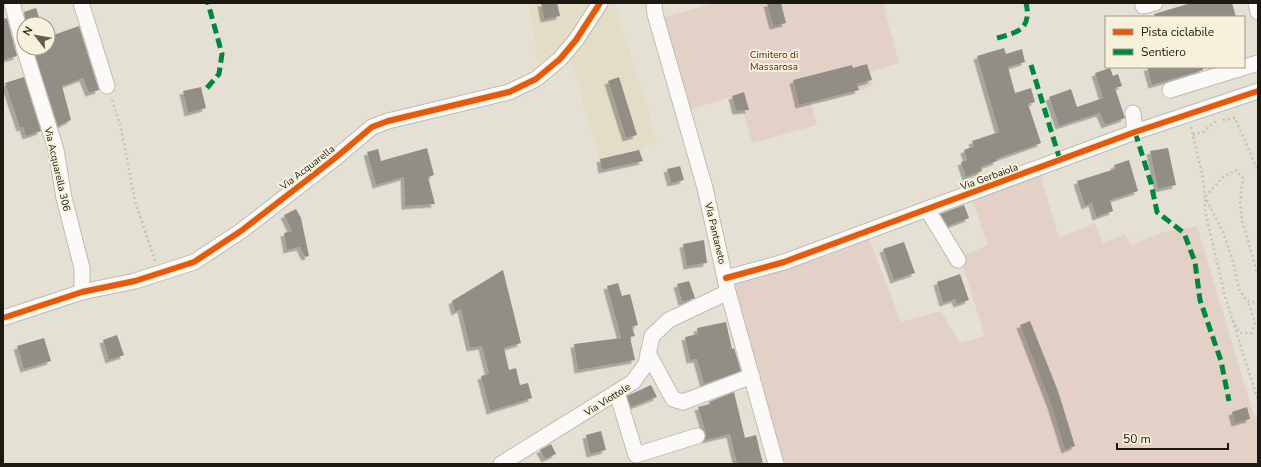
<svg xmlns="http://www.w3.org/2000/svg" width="1261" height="467" viewBox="0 0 1261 467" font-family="'Nunito Sans',sans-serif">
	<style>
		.built { fill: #e3ddc7 }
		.green { fill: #e3d1c7 }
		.building { fill: #928d85; filter: url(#shadow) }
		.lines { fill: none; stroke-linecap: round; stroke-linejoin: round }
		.minor-casing { stroke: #bfbcb2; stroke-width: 17 }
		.path { stroke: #c4c2bf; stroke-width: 2.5; stroke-dasharray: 2 3; stroke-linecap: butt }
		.minor { stroke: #fbfaf9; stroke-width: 15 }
		.quiet { stroke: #00873e; stroke-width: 5; stroke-dasharray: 10 5; stroke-linecap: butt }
		.cycleway-casing { stroke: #f7f1db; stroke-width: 8 }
		.cycleway { stroke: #e8590c; stroke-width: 6 }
		.labels { text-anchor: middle; stroke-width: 4; stroke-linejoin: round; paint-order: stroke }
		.park-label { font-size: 10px; fill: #57261a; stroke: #f7f1db }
		.street-label { font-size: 10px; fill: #1b1911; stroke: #f7f1db }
	</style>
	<defs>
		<filter id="shadow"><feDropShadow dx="-3.5" dy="3.5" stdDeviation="0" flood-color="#0004"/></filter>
	</defs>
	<rect width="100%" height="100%" fill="#e4e0d4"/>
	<path class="built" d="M528 3H615L658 143 641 147 643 161 602 170 569 54 538 63Z"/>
	<g class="green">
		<path d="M714 3H883L899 63 869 72 873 86 811 103 817 125 752 143 743 110 736 111 732 97 687 110 662 18Z"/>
		<path d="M1040 173 1059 238 1095 223 1103 243 1125 234 1131 245 1161 233 1197 226 1254 416 1258 415V464H781L733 283 824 257 869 239 901 322 941 311 960 343 985 336 960 257 988 245 971 195Z"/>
	</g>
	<g class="building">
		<path d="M541 3H557L560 16 544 19Z"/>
		<path d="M767 3H781L786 23 773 26Z"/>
		<path d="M1191 3H1232L1236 17H1155L1154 14Z"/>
		<path d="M36 8 41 24H27L24 12Z"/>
		<path d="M7 18 17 56 3 60V19Z"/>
		<path d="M79 26 99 90 89 93 83 78 62 86 71 120 58 126 33 48H48V37Z"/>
		<path d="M1004 48 1006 54 1022 49 1025 62 1008 67 1015 93 1031 88 1035 102 1028 104 1041 143 996 159 997 161 981 167 982 171 966 177 961 162 967 160 964 150 974 146 972 141 999 132 977 56Z"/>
		<path d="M867 64 872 80 857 84 859 90 799 105 793 80 852 65 853 68Z"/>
		<path d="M1147 67H1203V70L1152 85Z"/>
		<path d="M1110 68 1113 76 1118 74 1122 86 1115 88 1125 118 1105 125 1100 113 1059 126 1049 97 1071 89 1077 107 1103 98 1095 73Z"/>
		<path d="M24 77 41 131 26 136 23 127 20 128 5 83Z"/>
		<path d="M619 77 637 135 626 138 608 81Z"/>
		<path d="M201 87 206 108 188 113 183 91Z"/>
		<path d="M744 92 749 110 736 111 732 96Z"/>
		<path d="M427 148 434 175 428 177 435 204 405 206 404 177 376 185 367 152 378 149 381 161Z"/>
		<path d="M1168 148 1176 185 1158 189 1150 151Z"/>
		<path d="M639 150 643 161 602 170 600 159Z"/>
		<path d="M1129 160 1138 191 1110 200 1113 211 1096 217 1092 203 1085 206 1077 181 1115 169 1114 165Z"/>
		<path d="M680 166 684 180 671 183 667 169Z"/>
		<path d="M964 205 969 218 948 226 940 214Z"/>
		<path d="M296 209 301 218 309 256 305 257 300 247 287 250 284 233 292 231 284 215Z"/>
		<path d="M704 240 707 263 687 266 683 244Z"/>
		<path d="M904 242 915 273 894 280 883 249Z"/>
		<path d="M503 270 521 343 504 348 509 370 516 368 520 385 528 383 532 398 490 411 481 376 489 374 482 346 470 348 461 309 455 312 452 301Z"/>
		<path d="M960 274 969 300 957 304 955 299 943 303 937 282Z"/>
		<path d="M689 281 695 298 682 302 677 284Z"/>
		<path d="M618 283 622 296 630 294 638 325 632 327 635 336 630 337 635 360 578 370 574 344 621 338 607 286Z"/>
		<path d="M1030 321 1058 391 1075 446 1065 450 1051 405 1020 325Z"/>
		<path d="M726 322 732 349 734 348 741 371 704 384 697 359 690 360 685 337 698 334 697 328Z"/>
		<path d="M117 335 124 355 109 360 103 340Z"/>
		<path d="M44 338 51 361 24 369 17 346Z"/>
		<path d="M651 385 657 397 631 407 627 396Z"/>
		<path d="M734 392 745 438 756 435 763 464H737L730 434 705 440 706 434 698 407 710 404 709 402Z"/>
		<path d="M1247 407 1250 419 1235 423 1232 412Z"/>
		<path d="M601 431 606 450 590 454 586 435Z"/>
		<path d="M551 444 556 454 545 459 540 450Z"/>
	</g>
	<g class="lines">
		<defs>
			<g id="minor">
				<path d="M12 3 24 47"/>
				<path d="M81 3 107 86"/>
				<path d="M654 3 655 14 705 188 728 292 776 464"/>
				<path d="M1256 3 1258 12"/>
				<path d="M1143 6 1155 3"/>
				<path d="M24 48 56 150 64 198 82 268V292"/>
				<path d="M1170 90 1258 63"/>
				<path d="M1133 113 1135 132"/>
				<path d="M927 209 958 260"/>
				<path d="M726 278 784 262 1135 132 1258 91"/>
				<path d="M3 318 82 292 135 281 194 262 241 231 334 159 372 127 388 121 509 92 536 79 560 59 576 40 600 3"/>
				<path d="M648 353 673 399 683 402 752 376"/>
				<path d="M617 393 636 455 697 436"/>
				<path d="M501 464 633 382 646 364 652 336 669 320 728 292"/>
			</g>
		</defs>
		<use href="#minor" class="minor-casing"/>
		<g class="path">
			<path d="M112 100 121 128 135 201 155 261"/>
			<path d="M1223 120 1235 118 1258 171"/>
			<path d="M1191 127 1202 173 1205 197 1223 232 1233 262 1239 289 1247 301 1258 303"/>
			<path d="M1193 135 1203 132 1216 121"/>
			<path d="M1258 276 1242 220 1240 203 1243 178 1236 170 1223 177 1205 197V210L1225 296 1258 401"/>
			<path d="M1258 308V318"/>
			<path d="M1233 320 1240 333H1251L1255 323 1248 302"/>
		</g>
		<use href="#minor" class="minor"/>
		<g class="quiet">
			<path d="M997 38C1018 33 1032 28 1026 3"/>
			<path d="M1031 65 1060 160"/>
			<path d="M207 88 219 74 222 54 208 3"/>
			<path d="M1135 132 1151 183 1157 212 1184 233 1195 262 1200 300 1221 361 1229 401"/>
		</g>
		<defs>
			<g id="cycleway">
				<path d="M726 278 784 262 1135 132 1258 91"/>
				<path d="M3 318 82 292 135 281 194 262 241 231 334 159 372 127 388 121 509 92 536 79 560 59 576 40 600 3"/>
			</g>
		</defs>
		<use href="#cycleway" class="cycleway-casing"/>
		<use href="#cycleway" class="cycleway"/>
	</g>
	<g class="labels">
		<g class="park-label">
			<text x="774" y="58">Cimitero di<tspan x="774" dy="12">Massarosa</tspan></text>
		</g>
		<g class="street-label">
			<text transform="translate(307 167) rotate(-38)" y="4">Via Acquarella</text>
			<text transform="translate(58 169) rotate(77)" y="4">Via Acquarella 306</text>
			<text transform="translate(989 176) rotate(-20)" y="4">Via Gerbaiola</text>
			<text transform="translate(716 233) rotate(77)" y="4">Via Pantaneto</text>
			<text transform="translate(607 399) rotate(-32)" y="4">Via Viottole</text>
		</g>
	</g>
	<rect width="1261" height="467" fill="none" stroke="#1b1911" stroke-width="8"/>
	<rect x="1105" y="16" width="140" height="52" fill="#f7f1db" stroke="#9f9b8a"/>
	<rect x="1113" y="29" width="20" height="6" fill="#e8590c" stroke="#9f9b8a"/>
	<text x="1141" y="36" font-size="12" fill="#1b1911">Pista ciclabile</text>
	<rect x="1113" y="49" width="20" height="6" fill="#00873e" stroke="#9f9b8a"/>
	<text x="1141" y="56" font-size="12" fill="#1b1911">Sentiero</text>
	<g transform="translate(36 36) rotate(301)"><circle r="19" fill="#f7f1db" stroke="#9f9b8a"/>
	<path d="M0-3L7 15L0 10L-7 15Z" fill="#615f55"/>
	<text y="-6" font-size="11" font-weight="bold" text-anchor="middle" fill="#1b1911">N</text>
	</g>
	<path d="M1117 443v6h111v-6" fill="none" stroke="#1b1911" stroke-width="2"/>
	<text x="1123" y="443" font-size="12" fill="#1b1911" stroke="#f7f1db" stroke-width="3" paint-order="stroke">50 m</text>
</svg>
